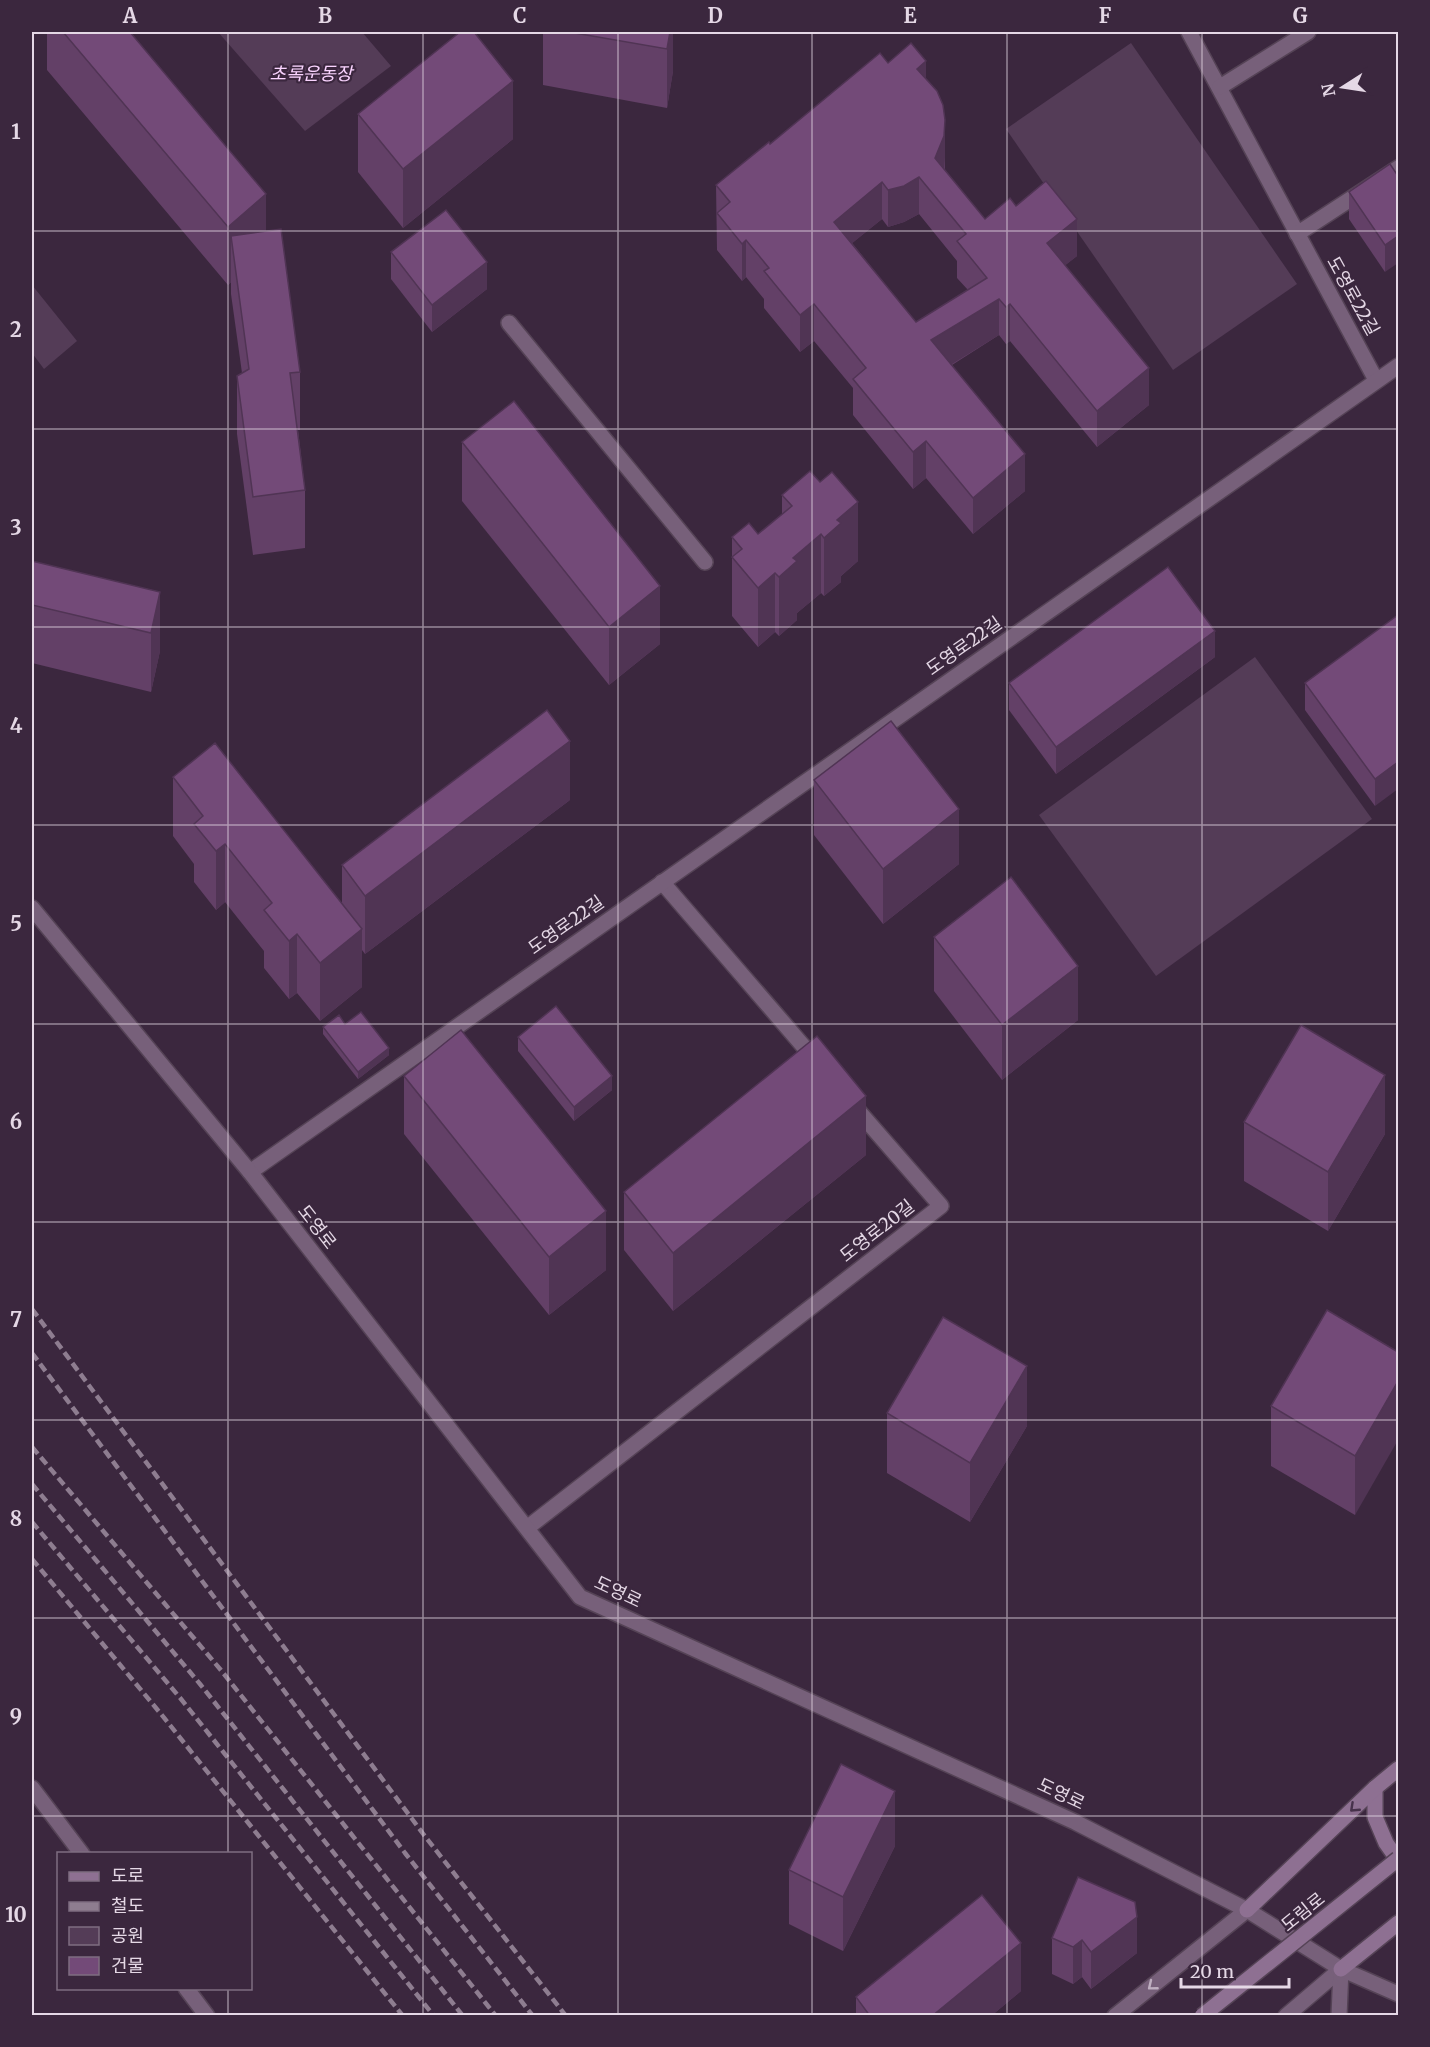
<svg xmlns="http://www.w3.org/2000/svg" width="1430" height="2047" viewBox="0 0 1430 2047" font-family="Merriweather,'Noto Sans KR',serif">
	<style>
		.green { fill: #543c57 }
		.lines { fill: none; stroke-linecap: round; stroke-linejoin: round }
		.service-casing { stroke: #554356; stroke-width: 18 }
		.minor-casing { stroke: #554356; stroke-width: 18 }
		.tertiary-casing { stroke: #554356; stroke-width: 18 }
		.secondary-casing { stroke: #554356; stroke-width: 18 }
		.service { stroke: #77607a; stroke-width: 15 }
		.minor { stroke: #77607a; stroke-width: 15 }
		.tertiary { stroke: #77607a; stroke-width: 15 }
		.secondary { stroke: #8e7092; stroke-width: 15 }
		.rail { stroke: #8e7d90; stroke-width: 4.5; stroke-dasharray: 9 4.5; stroke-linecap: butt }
		.secondary-bridge-casing { stroke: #554356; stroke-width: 18; stroke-linecap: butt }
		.secondary-bridge { stroke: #8e7092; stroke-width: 15 }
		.wall { fill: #634067; fill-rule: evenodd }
		.shaded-wall { fill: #503454 }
		.building { fill: #734a78; stroke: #503454; stroke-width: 1.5; fill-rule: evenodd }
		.oneway { stroke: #47324b }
		.oneway2 { stroke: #beaec0 }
		.grid { fill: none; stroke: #e5d8e6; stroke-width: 1.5; stroke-opacity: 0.55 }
		.labels { text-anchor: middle; stroke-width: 4.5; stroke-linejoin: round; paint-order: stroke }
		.park-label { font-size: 18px; font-style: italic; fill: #fad4ff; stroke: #3b273e }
		.street-label { font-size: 18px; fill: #e5d8e6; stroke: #3b273e }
		.neatline { fill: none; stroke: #e5d8e6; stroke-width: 2 }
		.grid-label { font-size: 20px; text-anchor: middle; font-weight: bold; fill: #e5d8e6 }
	</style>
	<rect width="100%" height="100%" fill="#3b273e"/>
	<g class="green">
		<path d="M218 32H362L391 66 305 131Z"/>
		<path d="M1131 43 1297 284 1173 370 1006 129Z"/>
		<path d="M32 285 77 341 44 369 32 353Z"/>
		<path d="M1255 657 1372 819 1156 976 1039 815Z"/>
	</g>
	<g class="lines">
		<defs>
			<path id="service" d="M509 323 705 562"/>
			<g id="minor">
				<path d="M1189 32 1376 380"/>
				<path d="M1220 87 1308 32"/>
				<path d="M1297 234 1398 168"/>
				<path d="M662 882 817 1062"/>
				<path d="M250 1172 1398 366"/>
				<path d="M527 1528 941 1206 854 1106"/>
				<path d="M32 1788 82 1854"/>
				<path d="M186 1988 207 2016"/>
				<path d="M1115 2016 1247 1910"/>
				<path d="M1286 2016 1341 1969"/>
				<path d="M1339 2016 1341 1969"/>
			</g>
			<path id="tertiary" d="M32 908 250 1172 580 1597 1075 1822 1247 1910 1341 1969 1398 1994"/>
			<g id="secondary">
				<path d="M1375 1788V1817L1386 1843 1398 1860"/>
				<path d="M1247 1910 1375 1788 1398 1769"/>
				<path d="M1341 1969 1398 1923"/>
			</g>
		</defs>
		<use href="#service" class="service-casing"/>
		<use href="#minor" class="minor-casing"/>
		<use href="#tertiary" class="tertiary-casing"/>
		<use href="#secondary" class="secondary-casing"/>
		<use href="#service" class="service"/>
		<use href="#minor" class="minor"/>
		<use href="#tertiary" class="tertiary"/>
		<use href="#secondary" class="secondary"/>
		<g class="rail">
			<path d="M32 1309 424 1835 566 2016"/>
			<path d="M32 1353 405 1853 533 2016"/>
			<path d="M32 1447 220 1669 496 2016"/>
			<path d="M32 1484 200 1684 463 2016"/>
			<path d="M32 1522 181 1699 434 2016"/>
			<path d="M32 1559 161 1714 403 2016"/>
		</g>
		<defs>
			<path id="secondary-bridge" d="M1202 2016 1398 1859"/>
		</defs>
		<use href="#secondary-bridge" class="secondary-bridge-casing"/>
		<use href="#secondary-bridge" class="secondary-bridge"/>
	</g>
	<g class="wall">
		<path d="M47 32H130L266 231 300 372V430H298L305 490V548L253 555 237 434V376L242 373 231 294V282L228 285 47 70Z"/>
		<path d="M543 32H673V71L667 108 543 85Z"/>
		<path d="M888 63 926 79 945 157V170L985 219 1016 206 1077 256 1065 265 1149 405 1097 447 1010 341 1006 344 999 335 952 365 1025 491 973 534 926 478 913 489 853 415V388L814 341 800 352 764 308V299L746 277 742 281 717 250 716 185 770 144ZM919 214 957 261V278L968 290 916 322 852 243 882 219 888 227 904 222Z"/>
		<path d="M358 114 513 139 403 228 358 172Z"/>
		<path d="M1390 164 1385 272 1349 219V192Z"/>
		<path d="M391 252 487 289 432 332 391 279Z"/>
		<path d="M462 442 660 644 609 685 462 501Z"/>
		<path d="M782 495 858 561 841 576V582L824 596 821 593 797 613V620L779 636 775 632 758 647 732 616V537L758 534 782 514Z"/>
		<path d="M32 561 160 592V651L151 692 32 663Z"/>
		<path d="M1398 615 1375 806 1305 710V683Z"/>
		<path d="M1215 657 1056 774 1009 710V683Z"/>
		<path d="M173 777 342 903V865L570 800 365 954 362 950V987L320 1021 297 993 289 999 264 968V951L225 902 216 910 194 882V864L173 836Z"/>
		<path d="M814 780 959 864 883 924 814 835Z"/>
		<path d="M934 937 1078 1020 1002 1080 934 991Z"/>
		<path d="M345 1024 389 1055 358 1079 323 1034V1027Z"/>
		<path d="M518 1037 612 1090 574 1121 518 1051Z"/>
		<path d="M404 1076 606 1270 549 1315 404 1134Z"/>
		<path d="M1244 1122 1385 1134 1328 1231 1244 1181Z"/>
		<path d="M866 1155 673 1311 624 1250V1192Z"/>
		<path d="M1398 1352 1355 1515 1271 1466V1406Z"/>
		<path d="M887 1413 1027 1426 970 1522 887 1473Z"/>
		<path d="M895 1846 843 1951 789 1924V1870Z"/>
		<path d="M1137 1917V1953L1091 1989 1082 1977 1073 1984 1052 1974V1938Z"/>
		<path d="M1021 1991 991 2016H856V1997Z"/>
	</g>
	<g class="shaded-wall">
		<path d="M670 32H673V71L667 108V49Z"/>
		<path d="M926 61V98L917 69Z"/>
		<path d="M513 81V139L403 228V169Z"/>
		<path d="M945 120V157L944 173 935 158Z"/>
		<path d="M919 177V214L904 222 888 227V190Z"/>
		<path d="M882 182V219L834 258V222Z"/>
		<path d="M266 194V252L231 236V282L228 285V227Z"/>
		<path d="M1077 219V256L1047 280V243Z"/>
		<path d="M1398 236V263L1385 272V245Z"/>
		<path d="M746 240V277L742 281V244Z"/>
		<path d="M487 262V289L432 332V305Z"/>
		<path d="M999 299V335L931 377V340Z"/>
		<path d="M814 304V341L800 352V315Z"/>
		<path d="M1010 304V341L1006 344V307Z"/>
		<path d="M1149 368V405L1097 447V411Z"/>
		<path d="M926 441V478L913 489V452Z"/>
		<path d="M1025 454V491L973 534V498Z"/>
		<path d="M858 502V561L841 576V582L824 596V538L837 520Z"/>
		<path d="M821 534V593L797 613V620L779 636V577L793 558Z"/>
		<path d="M775 573V632L758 647V588Z"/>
		<path d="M660 586V644L609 685V627Z"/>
		<path d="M160 592V651L151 692V633Z"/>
		<path d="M1215 631V657L1056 774V747Z"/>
		<path d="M570 741V800L365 954V896Z"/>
		<path d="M1398 762V789L1375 806V779Z"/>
		<path d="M959 809V864L883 924V869Z"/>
		<path d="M225 844V902L216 910V851Z"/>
		<path d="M362 929V987L320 1021V963Z"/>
		<path d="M297 934V993L289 999V941Z"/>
		<path d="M1078 966V1020L1002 1080V1025Z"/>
		<path d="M389 1048V1055L358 1079V1072Z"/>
		<path d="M1385 1075V1134L1328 1231V1172Z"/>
		<path d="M612 1076V1090L574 1121V1107Z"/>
		<path d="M866 1096V1155L673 1311V1253Z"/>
		<path d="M606 1211V1270L549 1315V1257Z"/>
		<path d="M1027 1366V1426L970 1522V1463Z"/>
		<path d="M1398 1381V1440L1355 1515V1456Z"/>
		<path d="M895 1791V1846L843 1951V1897Z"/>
		<path d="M1137 1917V1953L1091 1989V1952Z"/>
		<path d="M1082 1940V1977L1073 1984V1947Z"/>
		<path d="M1021 1943V1991L991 2016H932Z"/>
	</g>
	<g class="building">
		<path d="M63 32H130L266 194 228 227Z"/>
		<path d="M460 32H474L513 81 403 169 358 114Z"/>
		<path d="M569 32H670L667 49Z"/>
		<path d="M911 43 926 61 917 69 937 91 943 105 945 120 944 136 935 158 985 219 1010 198 1016 206 1046 181 1077 219 1047 243 1149 368 1097 411 1010 304 1006 307 999 299 931 340 1025 454 973 498 926 441 913 452 853 379 866 368 814 304 800 315 764 271 769 268 746 240 742 244 717 213 730 202 716 185 769 142 770 144 880 53 888 63ZM919 177 966 234 957 241 987 278 916 322 834 222 882 182 888 190 904 186Z"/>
		<path d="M1390 164 1398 176V236L1385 245 1349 192Z"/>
		<path d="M446 210 487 262 432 305 391 252Z"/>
		<path d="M281 229 300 372 290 373 305 490 253 497 237 376 249 369 231 236Z"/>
		<path d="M514 401 660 586 609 627 462 442Z"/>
		<path d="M810 471 820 482 832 472 858 502 837 520 841 523 824 538 821 534 793 558 797 561 779 577 775 573 758 588 732 557 742 549 732 537 749 523 758 534 792 506 782 495Z"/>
		<path d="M32 561 160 592 151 633 32 605Z"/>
		<path d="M1168 567 1215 631 1056 747 1009 683Z"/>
		<path d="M1398 615V762L1375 779 1305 683Z"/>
		<path d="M547 710 570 741 365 896 342 865Z"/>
		<path d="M891 721 959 809 883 869 814 780Z"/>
		<path d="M215 743 362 929 320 963 297 934 289 941 264 910 272 903 225 844 216 851 194 824 203 816 173 777Z"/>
		<path d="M1011 877 1078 966 1002 1025 934 937Z"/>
		<path d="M556 1006 612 1076 574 1107 518 1037Z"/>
		<path d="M361 1012 389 1048 358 1072 323 1027 339 1015 345 1024Z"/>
		<path d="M1301 1025 1385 1075 1328 1172 1244 1122Z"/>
		<path d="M461 1030 606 1211 549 1257 404 1076Z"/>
		<path d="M817 1036 866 1096 673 1253 624 1192Z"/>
		<path d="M1327 1310 1398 1352V1381L1355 1456 1271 1406Z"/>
		<path d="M943 1317 1027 1366 970 1463 887 1413Z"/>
		<path d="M841 1764 895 1791 843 1897 789 1870Z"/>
		<path d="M1078 1877 1135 1902 1137 1917 1091 1952 1082 1940 1073 1947 1052 1938Z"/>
		<path d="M982 1895 1021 1943 932 2016H870L856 1997Z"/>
	</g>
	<defs><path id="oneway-chevron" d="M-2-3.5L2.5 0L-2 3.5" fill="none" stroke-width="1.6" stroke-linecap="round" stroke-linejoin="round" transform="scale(1.5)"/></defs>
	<use class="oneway" href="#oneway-chevron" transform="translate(1354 1808) rotate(137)"/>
	<use class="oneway2" href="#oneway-chevron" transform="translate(1152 1986) rotate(141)"/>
	<path class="grid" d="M228 32V1854M423 32V2016M618 32V2016M812 32V2016M1007 32V2016M1202 32V2016M32 231H1398M32 429H1398M32 627H1398M32 825H1398M32 1024H1398M32 1222H1398M32 1420H1398M32 1618H1398M32 1816H1398M228 1988V2016"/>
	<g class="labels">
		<g class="park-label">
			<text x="311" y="80">초록운동장</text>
		</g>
		<g class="street-label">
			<text transform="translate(1353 296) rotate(61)" y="6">도영로22길</text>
			<text transform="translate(964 646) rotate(-35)" y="6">도영로22길</text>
			<text transform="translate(566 925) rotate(-35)" y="6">도영로22길</text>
			<text transform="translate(317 1227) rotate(52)" y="6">도영로</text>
			<text transform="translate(877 1231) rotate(-38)" y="6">도영로20길</text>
			<text transform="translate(618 1592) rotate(25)" y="6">도영로</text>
			<text transform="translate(1061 1794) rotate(25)" y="6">도영로</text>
			<text transform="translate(1303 1912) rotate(-39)" y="6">도림로</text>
		</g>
	</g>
	<rect width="1430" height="2047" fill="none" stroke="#3b273e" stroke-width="66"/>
	<rect x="57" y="1852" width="195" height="138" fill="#3b273e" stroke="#7f6e81" stroke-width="1.5"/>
	<rect x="69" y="1872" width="30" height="9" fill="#8e7092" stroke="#7f6e81" stroke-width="1.5"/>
	<text x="111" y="1882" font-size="18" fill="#e5d8e6">도로</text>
	<rect x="69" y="1902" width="30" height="9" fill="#8e7d90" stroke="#7f6e81" stroke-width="1.5"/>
	<text x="111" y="1912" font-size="18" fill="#e5d8e6">철도</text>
	<rect x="69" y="1927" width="30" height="18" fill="#543c57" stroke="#7f6e81" stroke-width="1.5"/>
	<text x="111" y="1942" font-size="18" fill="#e5d8e6">공원</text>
	<rect x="69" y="1957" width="30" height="18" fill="#734a78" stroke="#7f6e81" stroke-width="1.5"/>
	<text x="111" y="1972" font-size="18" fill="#e5d8e6">건물</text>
	<g transform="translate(1343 87) rotate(258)" stroke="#3b273e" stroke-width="4.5" paint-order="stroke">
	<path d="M0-4.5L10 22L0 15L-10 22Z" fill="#e5d8e6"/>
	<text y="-9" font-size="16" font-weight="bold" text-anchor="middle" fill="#e5d8e6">N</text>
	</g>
	<path d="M1181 1978v9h108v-9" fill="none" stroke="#e5d8e6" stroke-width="3"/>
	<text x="1190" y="1978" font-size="18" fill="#e5d8e6" stroke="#3b273e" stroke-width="4.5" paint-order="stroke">20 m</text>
	<rect x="33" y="33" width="1364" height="1981" class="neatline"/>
	<g class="grid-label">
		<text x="130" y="23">A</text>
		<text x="325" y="23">B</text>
		<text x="520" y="23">C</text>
		<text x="715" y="23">D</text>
		<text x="910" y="23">E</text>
		<text x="1105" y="23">F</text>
		<text x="1300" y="23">G</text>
		<text x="16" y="139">1</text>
		<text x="16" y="337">2</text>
		<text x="16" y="535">3</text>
		<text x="16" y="733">4</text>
		<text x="16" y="931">5</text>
		<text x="16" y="1129">6</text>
		<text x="16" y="1327">7</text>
		<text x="16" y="1526">8</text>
		<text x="16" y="1724">9</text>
		<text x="16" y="1922">10</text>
	</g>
</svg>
